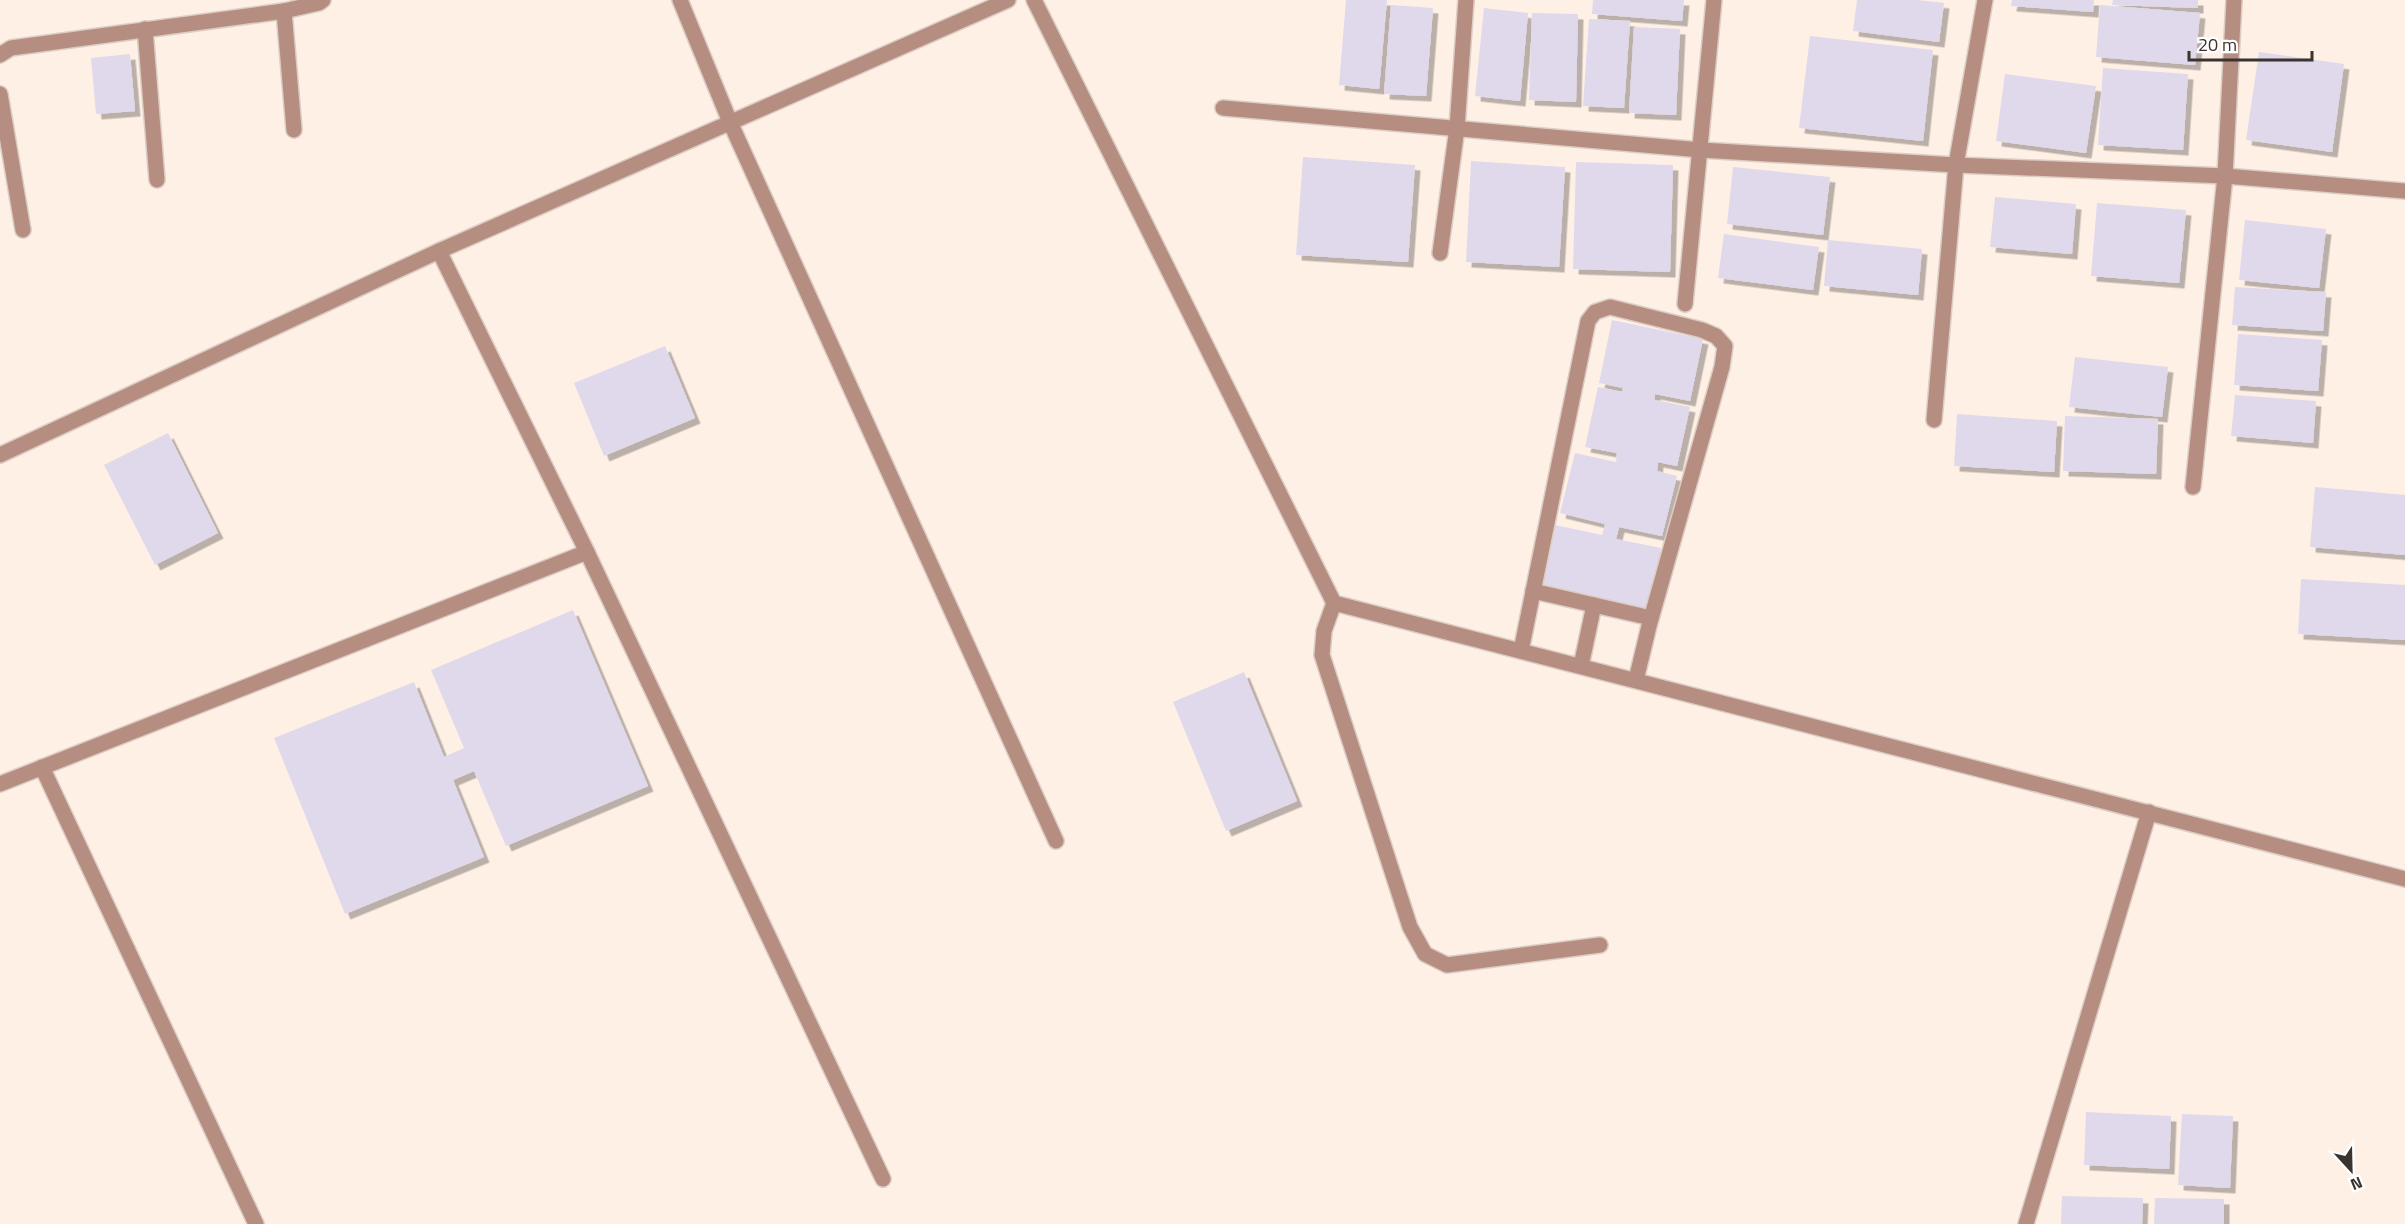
<svg xmlns="http://www.w3.org/2000/svg" width="2405" height="1224" viewBox="0 0 2405 1224" font-family="'Titillium Web',sans-serif">
	<style>
		.building { fill: #e0d9ec; filter: url(#shadow) }
		.lines { fill: none; stroke-linecap: round; stroke-linejoin: round }
		.minor-casing { stroke: #dccec5; stroke-width: 18 }
		.minor { stroke: #b68d81; stroke-width: 15 }
	</style>
	<defs>
		<filter id="shadow"><feDropShadow dx="5.5" dy="5.5" stdDeviation="0" flood-color="#0004"/></filter>
	</defs>
	<rect width="100%" height="100%" fill="#fff0e6"/>
	<g class="building">
		<path d="M1346 0H1387L1379 89 1339 85Z"/>
		<path d="M1593 0H1684L1682 21 1592 14Z"/>
		<path d="M1857 0H1918L1944 3 1939 42 1853 31Z"/>
		<path d="M2012 0H2094L2093 12 2011 6Z"/>
		<path d="M2113 0H2198V8L2112 5Z"/>
		<path d="M1391 5 1433 8 1426 96 1384 94Z"/>
		<path d="M2100 5 2200 13 2195 65 2096 57Z"/>
		<path d="M1484 8 1528 13 1520 101 1475 96Z"/>
		<path d="M1532 13 1578 14 1576 102 1529 100Z"/>
		<path d="M1589 19 1630 21 1624 108 1583 106Z"/>
		<path d="M1634 27 1680 29 1676 115 1629 113Z"/>
		<path d="M1810 36 1933 50 1923 141 1799 128Z"/>
		<path d="M2259 52 2344 64 2332 152 2246 140Z"/>
		<path d="M130 54 135 111 96 114 91 58Z"/>
		<path d="M2103 68 2188 74 2183 150 2098 145Z"/>
		<path d="M2005 74 2096 86 2086 153 1996 141Z"/>
		<path d="M1303 157 1415 165 1408 262 1296 255Z"/>
		<path d="M1471 161 1565 167 1559 267 1466 262Z"/>
		<path d="M1576 162 1673 165 1670 272 1573 269Z"/>
		<path d="M1733 167 1830 177 1823 235 1727 224Z"/>
		<path d="M1995 197 2076 204 2072 254 1990 247Z"/>
		<path d="M2097 203 2186 210 2179 283 2091 276Z"/>
		<path d="M2245 220 2326 229 2319 288 2239 280Z"/>
		<path d="M1724 234 1819 247 1813 290 1718 278Z"/>
		<path d="M1828 240 1922 249 1918 295 1824 286Z"/>
		<path d="M2235 287 2326 292 2323 331 2232 325Z"/>
		<path d="M1612 320 1703 339 1690 401 1655 394V400L1690 407 1677 466 1658 462 1657 471 1677 476 1662 536 1619 527 1616 539 1661 548 1647 611 1541 588 1555 525 1602 535 1605 524 1560 513 1575 453 1616 462 1617 453 1585 447 1598 387 1622 392 1623 388 1599 383Z"/>
		<path d="M2238 334 2322 340 2318 391 2234 385Z"/>
		<path d="M665 346 695 418 604 456 574 383Z"/>
		<path d="M2075 357 2168 367 2162 417 2069 407Z"/>
		<path d="M2235 395 2316 401 2313 443 2231 436Z"/>
		<path d="M1957 414 2057 421 2054 472 1954 466Z"/>
		<path d="M2065 416 2158 419 2156 474 2063 471Z"/>
		<path d="M168 433 218 533 155 565 104 465Z"/>
		<path d="M2315 487 2405 495V555L2310 547Z"/>
		<path d="M2301 579 2405 585V640L2298 634Z"/>
		<path d="M573 610 648 786 506 846 474 771 453 780 484 857 345 914 274 738 414 682 444 757 464 748 431 670Z"/>
		<path d="M1244 672 1297 801 1226 831 1173 702Z"/>
		<path d="M2086 1112 2171 1116 2169 1169 2084 1165Z"/>
		<path d="M2182 1114 2233 1116 2230 1188 2178 1185Z"/>
		<path d="M2062 1196 2143 1198 2142 1224H2061Z"/>
		<path d="M2155 1198 2224 1199V1224H2154Z"/>
	</g>
	<g class="lines">
		<defs>
			<g id="minor">
				<path d="M680 0 730 122 1056 841"/>
				<path d="M1034 0 1334 603 2405 879"/>
				<path d="M284 11 294 130"/>
				<path d="M145 29 157 180"/>
				<path d="M0 55 11 48 284 11 319 3 323 0"/>
				<path d="M0 94 23 230"/>
				<path d="M1223 108 1701 150 1956 165 2225 176 2405 191"/>
				<path d="M439 251 587 552 883 1179"/>
				<path d="M1440 253 1457 128 1466 0"/>
				<path d="M1685 304 1714 0"/>
				<path d="M1934 420 1956 165 1985 0"/>
				<path d="M0 455 439 251 1008 0"/>
				<path d="M2193 487 2225 176 2234 0"/>
				<path d="M1533 591 1651 618"/>
				<path d="M1334 603 1324 631 1322 655 1410 927 1425 954 1447 965 1600 945"/>
				<path d="M1521 651 1588 321 1595 312 1610 307 1702 330 1716 336 1725 346 1722 367 1649 626 1636 680"/>
				<path d="M1581 666 1594 605"/>
				<path d="M42 767 256 1224"/>
				<path d="M0 784 587 552"/>
				<path d="M2026 1224 2149 812"/>
			</g>
		</defs>
		<use href="#minor" class="minor-casing"/>
		<use href="#minor" class="minor"/>
	</g>
	<g transform="translate(2351 1170) rotate(158)" stroke="#ffffff" stroke-width="4.5" paint-order="stroke">
	<path d="M0-4.5L10 22L0 15L-10 22Z" fill="#3a332e"/>
	<text y="-9" font-size="16" font-weight="bold" text-anchor="middle" fill="#3a332e">N</text>
	</g>
	<path d="M2189 51v9h123v-9" fill="none" stroke="#3a332e" stroke-width="3"/>
	<text x="2198" y="51" font-size="18" fill="#3a332e" stroke="#ffffff" stroke-width="4.5" paint-order="stroke">20 m</text>
</svg>
